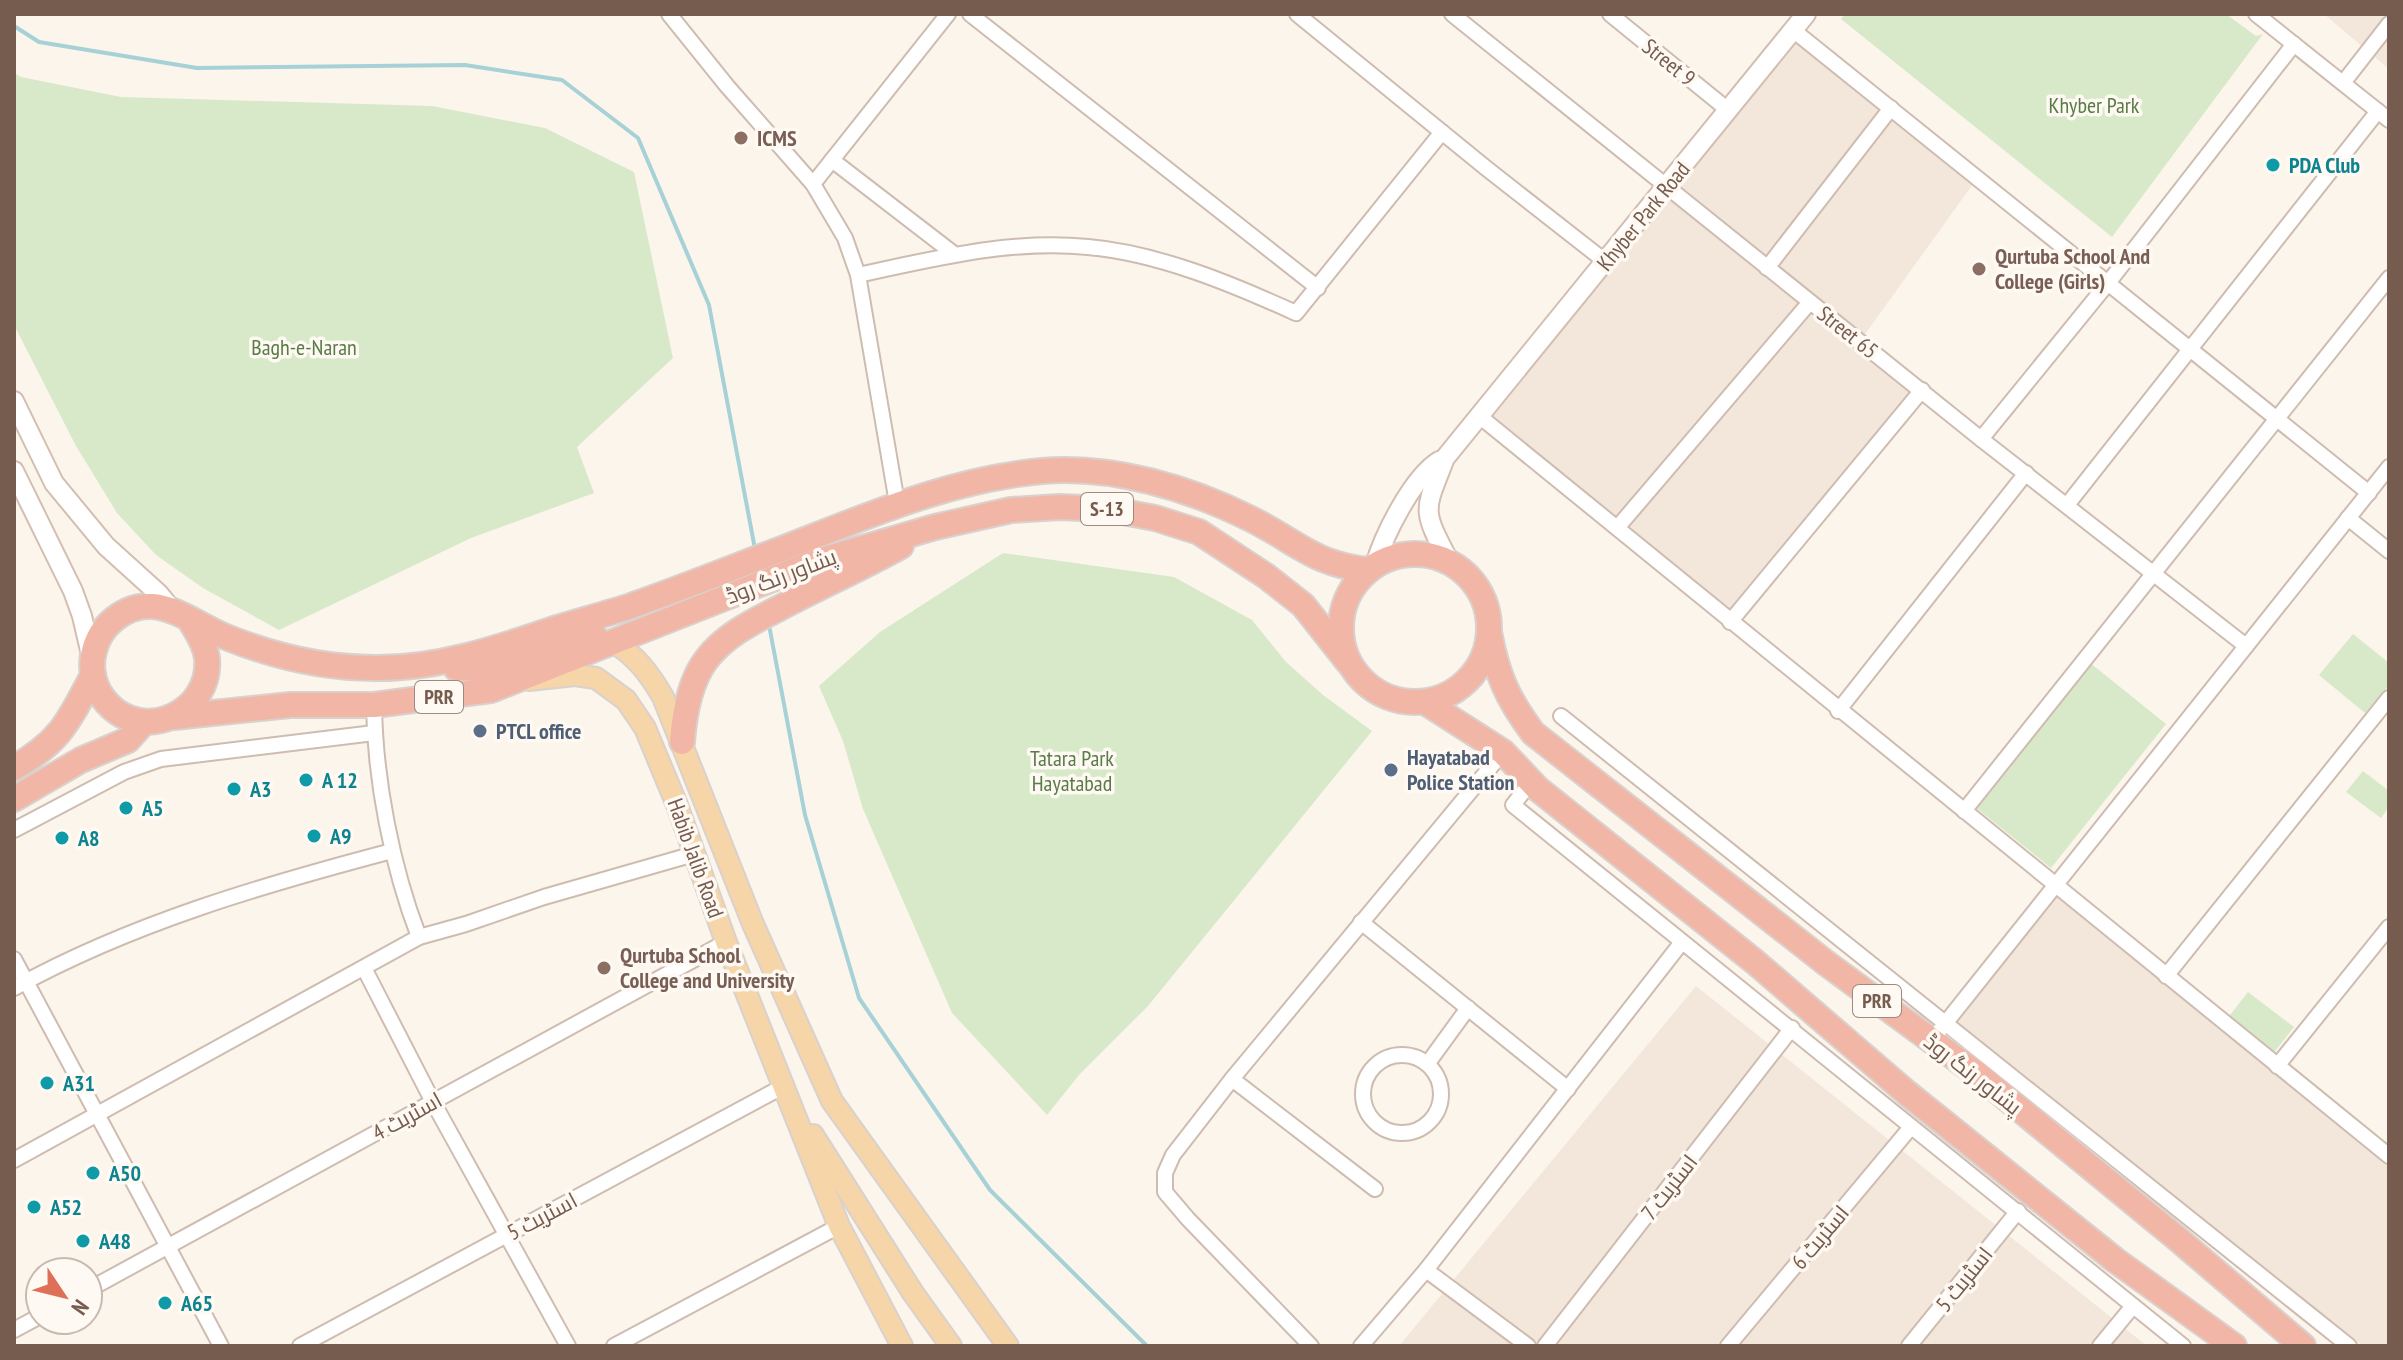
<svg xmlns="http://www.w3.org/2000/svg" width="2403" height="1360" viewBox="0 0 2403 1360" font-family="'PT Sans Narrow',Cairo,sans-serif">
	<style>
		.residential { fill: #f3e6da }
		.green { fill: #d8e9c9 }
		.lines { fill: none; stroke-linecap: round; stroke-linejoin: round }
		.stream { stroke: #a6d1d6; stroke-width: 4 }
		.street-casing { stroke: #cebcb1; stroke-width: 18 }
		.secondary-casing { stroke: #d3beb1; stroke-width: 22 }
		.primary-casing { stroke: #d9d1ce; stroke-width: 24 }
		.highway-casing { stroke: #d9d1ce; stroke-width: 28 }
		.street { stroke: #fff; stroke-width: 14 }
		.secondary { stroke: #fff; stroke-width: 18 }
		.primary { stroke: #f6d6a8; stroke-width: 20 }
		.highway { stroke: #f2b6a6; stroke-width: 24 }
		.education-dot { fill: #8d6e63; stroke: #fef9f2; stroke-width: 3 }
		.culture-dot { fill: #0f9aa8; stroke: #fef9f2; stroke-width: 3 }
		.service-dot { fill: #5c6f8a; stroke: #fef9f2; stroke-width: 3 }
		.labels { text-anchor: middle; stroke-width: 7; stroke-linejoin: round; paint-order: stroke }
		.shield { fill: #fef9f2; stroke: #9f8a80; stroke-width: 2 }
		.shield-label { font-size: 20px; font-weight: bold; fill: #765b4f }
		.street-label { font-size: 22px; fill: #765b4f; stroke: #fef9f2 }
		.park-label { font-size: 22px; fill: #597b47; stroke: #fef9f2 }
		.education-label { font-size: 22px; font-weight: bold; fill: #785e54; stroke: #fef9f2; text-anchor: start }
		.culture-label { font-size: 22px; font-weight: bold; fill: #0d838f; stroke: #fef9f2; text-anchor: start }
		.service-label { font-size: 22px; font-weight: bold; fill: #4e5e75; stroke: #fef9f2; text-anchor: start }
	</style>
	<rect width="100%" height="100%" fill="#fcf5eb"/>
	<g class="residential">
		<path d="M2324 14H2389V69Z"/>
		<path d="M1793 30 1978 177 1860 341 1922 390 1736 629 1476 422Z"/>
		<path d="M2054 895 2389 1164V1346H2363L1953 1022Z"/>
		<path d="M1696 986 2147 1346H1399Z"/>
	</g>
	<g class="green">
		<path d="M1845 14H2226L2256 36 2263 34 2112 237 1841 19Z"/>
		<path d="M14 73 21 77 121 97 432 106 545 128 634 172 673 358 577 447 594 493 471 538 279 630 203 588 156 555 117 513 76 446 14 325Z"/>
		<path d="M1003 553 1174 577 1252 620 1286 662 1323 695 1372 731 1148 1006 1079 1075 1047 1115 952 1013 863 809 843 741 819 686 880 632Z"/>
		<path d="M2353 634 2389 663V685L2365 713 2319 675Z"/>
		<path d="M2089 662 2166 724 2051 868 1974 806Z"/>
		<path d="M2363 771 2389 791V807L2381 818 2346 792Z"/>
		<path d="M2248 992 2294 1027 2272 1055 2227 1019Z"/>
	</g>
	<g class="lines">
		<g class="stream">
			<path d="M14 26 39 42 197 68 465 65 562 80 638 138 709 305 755 549"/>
			<path d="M769 625 805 815 859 998 990 1190 1147 1346"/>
		</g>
		<defs>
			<g id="street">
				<path d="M669 14 727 86 813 184 845 238 858 275 897 503"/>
				<path d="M970 14 1318 288"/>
				<path d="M1297 14 1486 168 1606 262"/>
				<path d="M1452 14 1981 439 2246 646"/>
				<path d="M1610 14 1728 110"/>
				<path d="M2256 14 2389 120"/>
				<path d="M1793 30 2369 493"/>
				<path d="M2343 83 2389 24"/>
				<path d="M832 160 954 254"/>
				<path d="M813 184 948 14"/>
				<path d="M1767 268 1891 108"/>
				<path d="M858 275C933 259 1010 239 1088 247 1158 253 1232 284 1296 313L1442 132"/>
				<path d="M1478 415 2389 1156"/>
				<path d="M1981 439 2108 283 2294 44"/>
				<path d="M2067 505 2378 111"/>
				<path d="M2348 518 2389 551"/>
				<path d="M1617 528 1810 302"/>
				<path d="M1730 622 1922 390"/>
				<path d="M374 705C375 780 392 867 419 937"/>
				<path d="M1838 711 2026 473"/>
				<path d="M1561 716 2349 1346"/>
				<path d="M1531 782 1513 805 2183 1346"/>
				<path d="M1964 811 2389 278"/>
				<path d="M14 830 124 772 161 759 374 733"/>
				<path d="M1361 922 1568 1089"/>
				<path d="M14 959 221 1346"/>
				<path d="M364 968 433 1102 568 1346"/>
				<path d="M2166 976 2389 698"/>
				<path d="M14 988C132 923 263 885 392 851"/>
				<path d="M1940 1030 2389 467"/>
				<circle cx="1402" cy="1094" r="39"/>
				<path d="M1428 1063 1468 1008"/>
				<path d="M2277 1066 2389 927"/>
				<path d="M1232 1079 1375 1189"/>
				<path d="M14 1160 419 937 466 924 544 897 694 854"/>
				<path d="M1426 1270 1528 1346"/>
				<path d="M88 1290 726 942"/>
				<path d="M14 1330 40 1316"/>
				<path d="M300 1346 784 1086"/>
				<path d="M614 1346 839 1226"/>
				<path d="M1311 1346 1188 1219 1165 1192V1173L1173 1155 1232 1079 1503 752"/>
				<path d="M1361 1346 1426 1270 1682 942"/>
				<path d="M1545 1346 1792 1028"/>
				<path d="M1728 1346 1911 1127"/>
				<path d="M1909 1346 2018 1211"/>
				<path d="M2100 1346 2133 1306"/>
			</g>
			<g id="secondary">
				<path d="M14 401 54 483 106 546 159 594 174 612"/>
				<path d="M14 471 73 591 82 616 92 659"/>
				<path d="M1449 561C1421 508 1424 512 1445 458L1806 14"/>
				<path d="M1375 565C1384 535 1412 478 1439 461"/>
			</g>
			<g id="primary">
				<path d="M612 641C636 656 649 673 663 697L753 924 832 1101 1008 1346"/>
				<path d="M529 680 575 675 596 678 626 700 645 728 677 805 726 942 839 1226 902 1346"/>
				<path d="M813 1135 913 1293 951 1346"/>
			</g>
			<g id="highway">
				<circle cx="1415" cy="628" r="74"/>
				<path d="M191 622C198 634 205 644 207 658 212 712 144 744 107 703 94 689 89 669 94 651 100 625 125 605 152 606 178 608 203 628 226 637 273 656 324 668 375 668 436 669 496 649 554 629 580 621 606 614 631 606 679 589 727 570 774 552 863 518 946 480 1042 471 1113 465 1189 488 1251 519 1297 542 1313 564 1368 570"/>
				<path d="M1489 632C1497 675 1507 698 1533 733L1826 963 1977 1074 2179 1240 2303 1346"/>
				<path d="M456 668C477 669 501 668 521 661 544 652 569 637 594 635"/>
				<path d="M1425 702 1503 752 1538 789 1755 962 1907 1093 2115 1260 2234 1346"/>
				<path d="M174 717 290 705H374L491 690 818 561 935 527 1011 510 1059 507 1107 509 1155 518 1199 532 1266 576 1303 605 1348 662"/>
				<path d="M682 742C684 714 689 683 706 660 727 632 761 618 791 602 828 583 865 566 901 546"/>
				<path d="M14 768C62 740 68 722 93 675"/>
				<path d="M14 799 81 760 128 740 144 722"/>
			</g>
		</defs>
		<use href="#street" class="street-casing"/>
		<use href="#secondary" class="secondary-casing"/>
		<use href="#primary" class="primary-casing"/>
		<use href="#highway" class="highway-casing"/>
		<use href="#street" class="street"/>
		<use href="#secondary" class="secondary"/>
		<use href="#primary" class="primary"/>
		<use href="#highway" class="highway"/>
	</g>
	<g class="education-dot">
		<circle cx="741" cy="138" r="8"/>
		<circle cx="1979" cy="269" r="8"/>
		<circle cx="604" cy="968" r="8"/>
	</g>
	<g class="culture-dot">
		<circle cx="2273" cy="165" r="8"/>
		<circle cx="306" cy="780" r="8"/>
		<circle cx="234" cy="789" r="8"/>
		<circle cx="126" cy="808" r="8"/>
		<circle cx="314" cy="836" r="8"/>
		<circle cx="62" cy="838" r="8"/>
		<circle cx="47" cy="1083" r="8"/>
		<circle cx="93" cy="1173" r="8"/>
		<circle cx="34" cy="1207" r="8"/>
		<circle cx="83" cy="1241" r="8"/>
		<circle cx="165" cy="1303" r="8"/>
	</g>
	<g class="service-dot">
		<circle cx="480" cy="731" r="8"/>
		<circle cx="1391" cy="770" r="8"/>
	</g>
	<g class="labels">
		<g class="shield">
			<rect x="1081" y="493" width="52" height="32" rx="6"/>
			<rect x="415" y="681" width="48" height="32" rx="6"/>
			<rect x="1853" y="985" width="48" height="32" rx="6"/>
		</g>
		<g class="shield-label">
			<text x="1107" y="516">S-13</text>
			<text x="439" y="704">PRR</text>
			<text x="1877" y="1008">PRR</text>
		</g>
		<g class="street-label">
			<text transform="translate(1669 62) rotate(39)" y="8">Street 9</text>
			<text transform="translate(1643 216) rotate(-51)" y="8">Khyber Park Road</text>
			<text transform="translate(1848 332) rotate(38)" y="8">Street 65</text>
			<text transform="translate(781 576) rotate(-21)" y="8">پشاور رنگ روڈ</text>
			<text transform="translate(696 858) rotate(70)" y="8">Habib Jalib Road</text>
			<text transform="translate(1973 1074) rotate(38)" y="8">پشاور رنگ روڈ</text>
			<text transform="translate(407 1116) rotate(-29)" y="8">اسٹریٹ 4</text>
			<text transform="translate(1669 1187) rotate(-52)" y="8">اسٹریٹ 7</text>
			<text transform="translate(542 1216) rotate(-28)" y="8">اسٹریٹ 5</text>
			<text transform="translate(1820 1237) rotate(-50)" y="8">اسٹریٹ 6</text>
			<text transform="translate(1964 1279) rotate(-51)" y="8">اسٹریٹ 5</text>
		</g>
		<g class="park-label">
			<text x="2094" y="113">Khyber Park</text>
			<text x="304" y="355">Bagh-e-Naran</text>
			<text x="1072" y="766">Tatara Park<tspan x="1072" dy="25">Hayatabad</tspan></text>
		</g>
		<g class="education-label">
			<text x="757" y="146">ICMS</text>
			<text x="1995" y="264">Qurtuba School And<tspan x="1995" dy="25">College (Girls)</tspan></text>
			<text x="620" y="963">Qurtuba School<tspan x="620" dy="25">College and University</tspan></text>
		</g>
		<g class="culture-label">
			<text x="2289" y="173">PDA Club</text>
			<text x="322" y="788">A 12</text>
			<text x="250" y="797">A3</text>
			<text x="142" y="816">A5</text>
			<text x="330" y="844">A9</text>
			<text x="78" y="846">A8</text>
			<text x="63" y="1091">A31</text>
			<text x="109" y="1181">A50</text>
			<text x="50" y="1215">A52</text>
			<text x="99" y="1249">A48</text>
			<text x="181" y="1311">A65</text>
		</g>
		<g class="service-label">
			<text x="496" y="739">PTCL office</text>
			<text x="1407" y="765">Hayatabad<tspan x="1407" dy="25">Police Station</tspan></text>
		</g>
	</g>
	<rect width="2403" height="1360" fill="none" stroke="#765b4f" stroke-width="32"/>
	<g transform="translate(64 1296) rotate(125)"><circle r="38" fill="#fef9f2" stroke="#c8bab1" stroke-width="2"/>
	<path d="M0-6L14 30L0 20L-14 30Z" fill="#de7057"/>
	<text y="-12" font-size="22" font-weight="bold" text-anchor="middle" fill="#765b4f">N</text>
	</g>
</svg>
